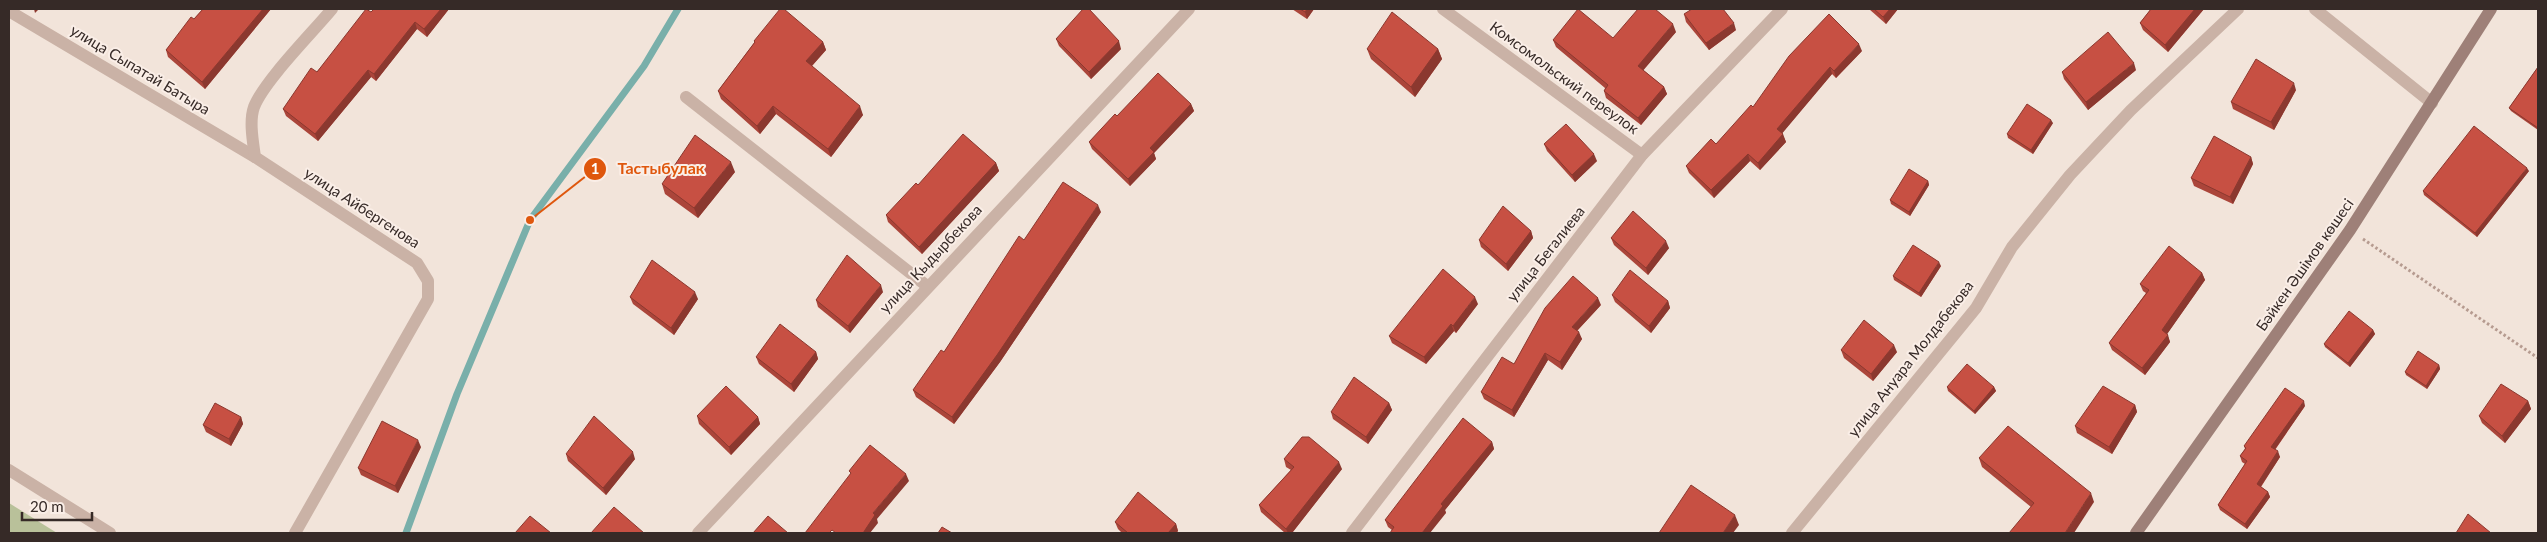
<svg xmlns="http://www.w3.org/2000/svg" width="2547" height="542" viewBox="0 0 2547 542" font-family="Lato,sans-serif">
	<style>
		.green { fill: #b9c19a }
		.lines { fill: none; stroke-linecap: round; stroke-linejoin: round }
		.stream { stroke: #79afaa; stroke-width: 7 }
		.path { stroke: #b69b90; stroke-width: 3; stroke-dasharray: 2.5 2.5; stroke-linecap: butt }
		.minor { stroke: #cab2a6; stroke-width: 12 }
		.tertiary { stroke: #cab2a6; stroke-width: 12 }
		.secondary { stroke: #9e8078; stroke-width: 12 }
		.wall { fill: #ab453a }
		.shaded-wall { fill: #8b382f }
		.building { fill: #c75043; stroke: #8b382f }
		.labels { text-anchor: middle; stroke-width: 4; stroke-linejoin: round; paint-order: stroke }
		.street-label { font-size: 15px; fill: #362a27; stroke: #faeee7 }
		.leader { fill: none; stroke: #df570d; stroke-width: 2 }
		.callout-dot { fill: #df570d; stroke: #faeee7; stroke-width: 2 }
		.mark-label { font-size: 15px; text-anchor: middle; font-weight: bold; fill: #fff }
		.callout-label { font-size: 16px; text-anchor: middle; font-weight: bold; fill: #df570d; stroke: #faeee7; stroke-width: 4; stroke-linejoin: round; paint-order: stroke }
	</style>
	<rect width="100%" height="100%" fill="#f2e4da"/>
	<path class="green" d="M9 503 57 533H9Z"/>
	<g class="lines">
		<path class="stream" d="M406 533 457 394 530 220 644 66 678 9"/>
		<path class="path" d="M2363 239 2538 358"/>
		<g class="minor">
			<path d="M1443 9 1642 155"/>
			<path d="M2315 9 2432 103"/>
			<path d="M9 11 255 157"/>
			<path d="M686 97 927 286"/>
			<path d="M295 533 428 299V281L417 263 255 157C253 142 249 121 254 107 264 81 313 32 332 9"/>
			<path d="M698 533 1189 9"/>
			<path d="M1352 533 1642 155 1782 9"/>
			<path d="M1792 533 1976 308 2012 247 2070 175 2131 110 2238 9"/>
		</g>
		<path class="tertiary" d="M9 470 110 533"/>
		<path class="secondary" d="M2136 533 2350 230 2491 9"/>
	</g>
	<g class="wall">
		<path d="M203 9H271L205 89 168 57 166 50Z"/>
		<path d="M449 9 427 37 417 29 376 81 371 77 318 141 286 116 283 109 371 12Z"/>
		<path d="M1292 9H1314L1307 19Z"/>
		<path d="M1869 9H1898L1886 24Z"/>
		<path d="M2151 9H2204L2168 52 2143 30 2140 23Z"/>
		<path d="M1684 14 1736 30 1709 50 1686 22Z"/>
		<path d="M1676 32 1643 70 1664 87 1667 94 1641 125 1606 98 1604 91 1605 88 1556 47 1553 40 1613 38Z"/>
		<path d="M1056 39 1121 49 1091 79 1059 46Z"/>
		<path d="M754 41 823 42 826 50 812 66 863 115 831 157 776 114 760 134 721 99 718 91 754 43Z"/>
		<path d="M1367 49H1438L1442 59 1415 97 1371 59Z"/>
		<path d="M1862 51 1836 78 1832 74 1782 133 1786 142 1760 170 1750 161 1714 198 1689 173 1686 166 1716 144 1753 107Z"/>
		<path d="M2538 67V130L2511 111 2509 108Z"/>
		<path d="M2136 70 2088 110 2064 79 2062 72Z"/>
		<path d="M2296 90 2274 130 2233 109 2231 102Z"/>
		<path d="M1191 104 1194 111 1154 153 1156 159 1130 186 1092 149 1089 142 1117 116Z"/>
		<path d="M2053 123 2033 154 2008 138 2007 134Z"/>
		<path d="M1544 144 1597 161 1575 182 1547 151Z"/>
		<path d="M2251 157 2253 164 2233 204 2194 186 2191 178Z"/>
		<path d="M996 163 999 171 922 254 888 222 886 215Z"/>
		<path d="M2529 171 2477 237 2424 195 2423 191Z"/>
		<path d="M735 172 698 218 665 194 662 184Z"/>
		<path d="M1928 181 1929 185 1910 216 1891 204 1890 200Z"/>
		<path d="M1101 212 1000 362 954 424 916 397 913 390 944 352 1024 240Z"/>
		<path d="M1531 231 1533 238 1508 271 1481 247 1479 240Z"/>
		<path d="M1611 238 1669 248 1648 275 1614 245Z"/>
		<path d="M1941 266 1921 297 1894 280 1893 276Z"/>
		<path d="M2202 273 2205 280 2167 334 2170 342 2145 375 2112 350 2109 343 2146 293 2143 291 2140 284Z"/>
		<path d="M883 292 850 333 818 307 816 300Z"/>
		<path d="M1612 295 1668 301 1670 308 1651 333 1615 302Z"/>
		<path d="M630 297 698 299 674 335 633 304Z"/>
		<path d="M1478 304 1456 333 1454 331 1426 364 1392 343 1389 336Z"/>
		<path d="M1601 305 1577 331 1582 339 1562 370 1548 360 1514 417 1484 399 1481 392 1514 364Z"/>
		<path d="M2373 330 2375 334 2350 367 2325 347 2324 344Z"/>
		<path d="M1841 350 1897 352 1873 381 1844 358Z"/>
		<path d="M816 352 818 359 794 392 759 364 756 357Z"/>
		<path d="M2439 365 2440 369 2427 389 2406 375 2405 372Z"/>
		<path d="M1947 387H1994L1996 391 1975 414 1948 391Z"/>
		<path d="M2528 401 2531 409 2505 443 2482 423 2479 416Z"/>
		<path d="M1389 403 1392 410 1368 444 1333 419 1331 412Z"/>
		<path d="M2135 405 2137 412 2112 454 2077 433 2075 426Z"/>
		<path d="M2305 406 2275 450 2280 457 2261 487 2268 492 2270 497 2247 529 2220 510 2218 505 2245 464 2242 462 2240 456 2245 449 2244 446Z"/>
		<path d="M697 416 758 417 760 424 731 455 699 424Z"/>
		<path d="M241 417 243 424 231 446 206 432 203 425Z"/>
		<path d="M1492 442 1494 449 1445 510 1446 513 1392 530 1388 527 1385 520Z"/>
		<path d="M421 447 398 493 361 475 358 468Z"/>
		<path d="M566 454 635 459 606 495 568 461Z"/>
		<path d="M1979 458 2094 502 2031 507 1982 467Z"/>
		<path d="M1284 459 1342 469 1292 533H1285L1261 512 1259 505 1291 470 1286 467Z"/>
		<path d="M1115 522 1176 524 1178 531 1176 533H1122L1118 529Z"/>
	</g>
	<g class="shaded-wall">
		<path d="M34 9H39L35 13Z"/>
		<path d="M263 9H271L205 89 202 82Z"/>
		<path d="M441 9H449L427 37 424 29Z"/>
		<path d="M1307 9H1314L1307 19 1305 12Z"/>
		<path d="M1890 9H1898L1886 24 1883 17Z"/>
		<path d="M2195 9H2204L2168 52 2165 45Z"/>
		<path d="M415 22 417 29 376 81 374 74Z"/>
		<path d="M1734 23 1736 30 1709 50 1706 43Z"/>
		<path d="M1673 24 1676 32 1641 73 1638 66Z"/>
		<path d="M1119 41 1121 49 1091 79 1089 72Z"/>
		<path d="M823 42 826 50 809 69 806 61Z"/>
		<path d="M1859 44 1862 51 1836 78 1834 71Z"/>
		<path d="M1438 49 1442 59 1415 97 1411 87Z"/>
		<path d="M2134 63 2136 70 2088 110 2086 102Z"/>
		<path d="M1830 67 1832 74 1780 136 1777 129Z"/>
		<path d="M368 70 371 77 318 141 315 134Z"/>
		<path d="M2294 83 2296 90 2274 130 2271 122Z"/>
		<path d="M1664 87 1667 94 1641 125 1638 118Z"/>
		<path d="M1191 104 1194 111 1154 153 1156 159 1130 186 1128 179 1150 148Z"/>
		<path d="M773 106 776 114 760 134 757 126Z"/>
		<path d="M860 106 863 115 831 157 828 149Z"/>
		<path d="M2051 120 2053 123 2033 154 2031 150Z"/>
		<path d="M1783 134 1786 142 1760 170 1758 163Z"/>
		<path d="M1594 154 1597 161 1575 182 1572 175Z"/>
		<path d="M1748 154 1750 161 1714 198 1711 190Z"/>
		<path d="M2251 157 2253 164 2233 204 2230 197Z"/>
		<path d="M731 162 735 172 698 218 694 208Z"/>
		<path d="M996 163 999 171 922 254 919 247Z"/>
		<path d="M2527 168 2529 171 2477 237 2475 233Z"/>
		<path d="M1928 181 1929 185 1910 216 1909 212Z"/>
		<path d="M1098 205 1101 212 1000 362 954 424 952 417Z"/>
		<path d="M1531 231 1533 238 1508 271 1506 264Z"/>
		<path d="M1666 241 1669 248 1648 275 1646 268Z"/>
		<path d="M1939 262 1941 266 1921 297 1919 293Z"/>
		<path d="M2202 273 2205 280 2165 337 2162 330Z"/>
		<path d="M881 285 883 292 850 333 848 326Z"/>
		<path d="M695 292 698 299 674 335 671 328Z"/>
		<path d="M1475 297 1478 304 1456 333 1453 326Z"/>
		<path d="M1598 298 1601 305 1574 334 1572 327Z"/>
		<path d="M1668 301 1670 308 1651 333 1649 326Z"/>
		<path d="M1451 324 1454 331 1426 364 1424 357Z"/>
		<path d="M2373 330 2375 334 2350 367 2348 363Z"/>
		<path d="M1579 332 1582 339 1562 370 1560 362Z"/>
		<path d="M2168 335 2170 342 2145 375 2142 368Z"/>
		<path d="M1894 345 1897 352 1873 381 1871 374Z"/>
		<path d="M816 352 818 359 794 392 791 384Z"/>
		<path d="M1545 353 1548 360 1514 417 1512 410Z"/>
		<path d="M2439 365 2440 369 2427 389 2426 386Z"/>
		<path d="M1994 387 1996 391 1975 414 1974 411Z"/>
		<path d="M2304 401 2305 406 2273 452 2271 447Z"/>
		<path d="M2528 401 2531 409 2505 443 2502 436Z"/>
		<path d="M1389 403 1392 410 1368 444 1366 437Z"/>
		<path d="M2135 405 2137 412 2112 454 2109 447Z"/>
		<path d="M241 417 243 424 231 446 229 439Z"/>
		<path d="M758 417 760 424 731 455 729 447Z"/>
		<path d="M418 440 421 447 398 493 395 486Z"/>
		<path d="M1492 442 1494 449 1445 510 1446 513 1430 533H1422L1441 504Z"/>
		<path d="M2278 451 2280 457 2259 489 2257 484Z"/>
		<path d="M633 452 635 459 606 495 603 488Z"/>
		<path d="M1339 462 1342 469 1292 533H1288L1286 529Z"/>
		<path d="M906 474 909 481 877 519 878 523 870 533H863L873 513Z"/>
		<path d="M2268 492 2270 497 2247 529 2245 524Z"/>
		<path d="M2091 493 2094 502 2074 533H2065Z"/>
		<path d="M1735 515 1739 525 1733 533H1723Z"/>
		<path d="M1176 524 1178 531 1176 533H1168Z"/>
	</g>
	<g class="building">
		<path d="M203 9H263L202 82 166 50 191 17 194 19Z"/>
		<path d="M366 9 371 12 374 9H441L424 29 415 22 374 74 368 70 315 134 283 109 311 68 317 72Z"/>
		<path d="M780 9H784L823 42 806 61 860 106 828 149 773 106 757 126 718 91 755 42 754 41Z"/>
		<path d="M1083 9H1089L1119 41 1089 72 1056 39Z"/>
		<path d="M1300 9H1307L1305 12Z"/>
		<path d="M1578 9 1613 38 1638 9H1655L1673 24 1638 66 1664 87 1638 118 1604 91 1608 85 1553 40Z"/>
		<path d="M1692 9H1723L1734 23 1706 43 1684 14Z"/>
		<path d="M1874 9H1890L1883 17Z"/>
		<path d="M2151 9H2195L2165 45 2140 23Z"/>
		<path d="M1392 12 1438 49 1411 87 1367 49Z"/>
		<path d="M1829 14 1859 44 1834 71 1830 67 1777 129 1783 134 1758 163 1748 154 1711 190 1686 166 1711 139 1716 144 1751 105 1753 107 1789 56Z"/>
		<path d="M2108 32 2134 63 2086 102 2062 72Z"/>
		<path d="M2256 59 2294 83 2271 122 2231 102Z"/>
		<path d="M2538 67V128L2509 108Z"/>
		<path d="M1158 73 1191 104 1150 148 1154 152 1128 179 1089 142 1115 114 1117 116Z"/>
		<path d="M2027 104 2051 120 2031 150 2007 134Z"/>
		<path d="M1566 124 1594 154 1572 175 1544 144Z"/>
		<path d="M2474 126 2527 168 2475 233 2423 191Z"/>
		<path d="M963 134 996 163 919 247 886 215 916 183 918 185Z"/>
		<path d="M695 135 731 162 694 208 662 184Z"/>
		<path d="M2214 136 2251 157 2230 197 2191 178Z"/>
		<path d="M1909 169 1928 181 1909 212 1890 200Z"/>
		<path d="M1063 182 1098 205 997 355 952 417 913 390 941 350 944 352 1019 236 1024 240Z"/>
		<path d="M1503 206 1531 231 1506 264 1479 240Z"/>
		<path d="M1633 211 1666 241 1646 268 1611 238Z"/>
		<path d="M1913 245 1939 262 1919 293 1893 276Z"/>
		<path d="M2169 246 2202 273 2162 330 2168 335 2142 368 2109 343 2149 290 2140 284Z"/>
		<path d="M847 255 881 285 848 326 816 300Z"/>
		<path d="M652 260 695 292 671 328 630 297Z"/>
		<path d="M1443 269 1475 297 1453 326 1451 324 1424 357 1389 336Z"/>
		<path d="M1630 270 1668 301 1649 326 1612 295Z"/>
		<path d="M1573 276 1598 298 1572 327 1579 332 1560 362 1545 353 1512 410 1481 392 1502 357 1514 364 1545 308Z"/>
		<path d="M2349 311 2373 330 2348 363 2324 344Z"/>
		<path d="M1864 320 1894 345 1871 374 1841 350Z"/>
		<path d="M780 324 816 352 791 384 756 357Z"/>
		<path d="M2418 351 2439 365 2426 386 2405 372Z"/>
		<path d="M1967 364 1994 387 1974 411 1947 387Z"/>
		<path d="M1354 377 1389 403 1366 437 1331 412Z"/>
		<path d="M2501 384 2528 401 2502 436 2479 416Z"/>
		<path d="M726 386 758 417 729 447 697 416Z"/>
		<path d="M2103 386 2135 405 2109 447 2075 426Z"/>
		<path d="M2285 388 2304 401 2271 447 2278 451 2257 484 2268 492 2245 524 2218 505 2247 461 2240 456 2246 448 2244 446Z"/>
		<path d="M215 403 241 417 229 439 203 425Z"/>
		<path d="M594 416 633 452 603 488 566 454Z"/>
		<path d="M1463 418 1492 442 1441 504 1443 506 1422 533H1390L1394 527 1385 520Z"/>
		<path d="M382 421 418 440 395 486 358 468Z"/>
		<path d="M2008 426 2091 493 2065 533H2009L2034 503 1979 458Z"/>
		<path d="M1302 437H1309L1339 462 1286 529 1259 505 1294 467 1284 459Z"/>
		<path d="M870 445 906 474 873 513 875 515 863 533H836L832 530 829 533H805L851 473 849 471Z"/>
		<path d="M1691 485 1735 515 1723 533H1659Z"/>
		<path d="M1138 492 1176 524 1168 533H1128L1115 522Z"/>
		<path d="M614 507 644 533H591Z"/>
		<path d="M2468 514 2491 533H2456Z"/>
		<path d="M530 516 551 533H515Z"/>
		<path d="M768 516 788 533H753Z"/>
		<path d="M942 527 952 533H938Z"/>
	</g>
	<g class="labels">
		<g class="street-label">
			<text transform="translate(140 70) rotate(31)" y="5">улица Сыпатай Батыра</text>
			<text transform="translate(1564 78) rotate(36)" y="5">Комсомольский переулок</text>
			<text transform="translate(362 208) rotate(33)" y="5">улица Айбергенова</text>
			<text transform="translate(1546 254) rotate(-52)" y="5">улица Бегалиева</text>
			<text transform="translate(931 259) rotate(-47)" y="5">улица Кыдырбекова</text>
			<text transform="translate(2305 265) rotate(-55)" y="5">Бәйкен Әшімов көшесі</text>
			<text transform="translate(1911 359) rotate(-52)" y="5">улица Ануара Молдабекова</text>
		</g>
	</g>
	<path class="leader" d="M530 220L595 169"/>
	<g class="callout-dot">
		<circle cx="530" cy="220" r="5"/>
		<circle cx="595" cy="169" r="12"/>
	</g>
	<g class="mark-label">
		<text x="595" y="174">1</text>
	</g>
	<g class="callout-label">
		<text x="661" y="174">Тастыбулак</text>
	</g>
	<rect width="2547" height="542" fill="none" stroke="#362a27" stroke-width="20"/>
	<path d="M22 512v8h70v-8" fill="none" stroke="#362a27" stroke-width="2.5"/>
	<text x="30" y="512" font-size="15" fill="#362a27" stroke="#faeee7" stroke-width="4" paint-order="stroke">20 m</text>
</svg>
